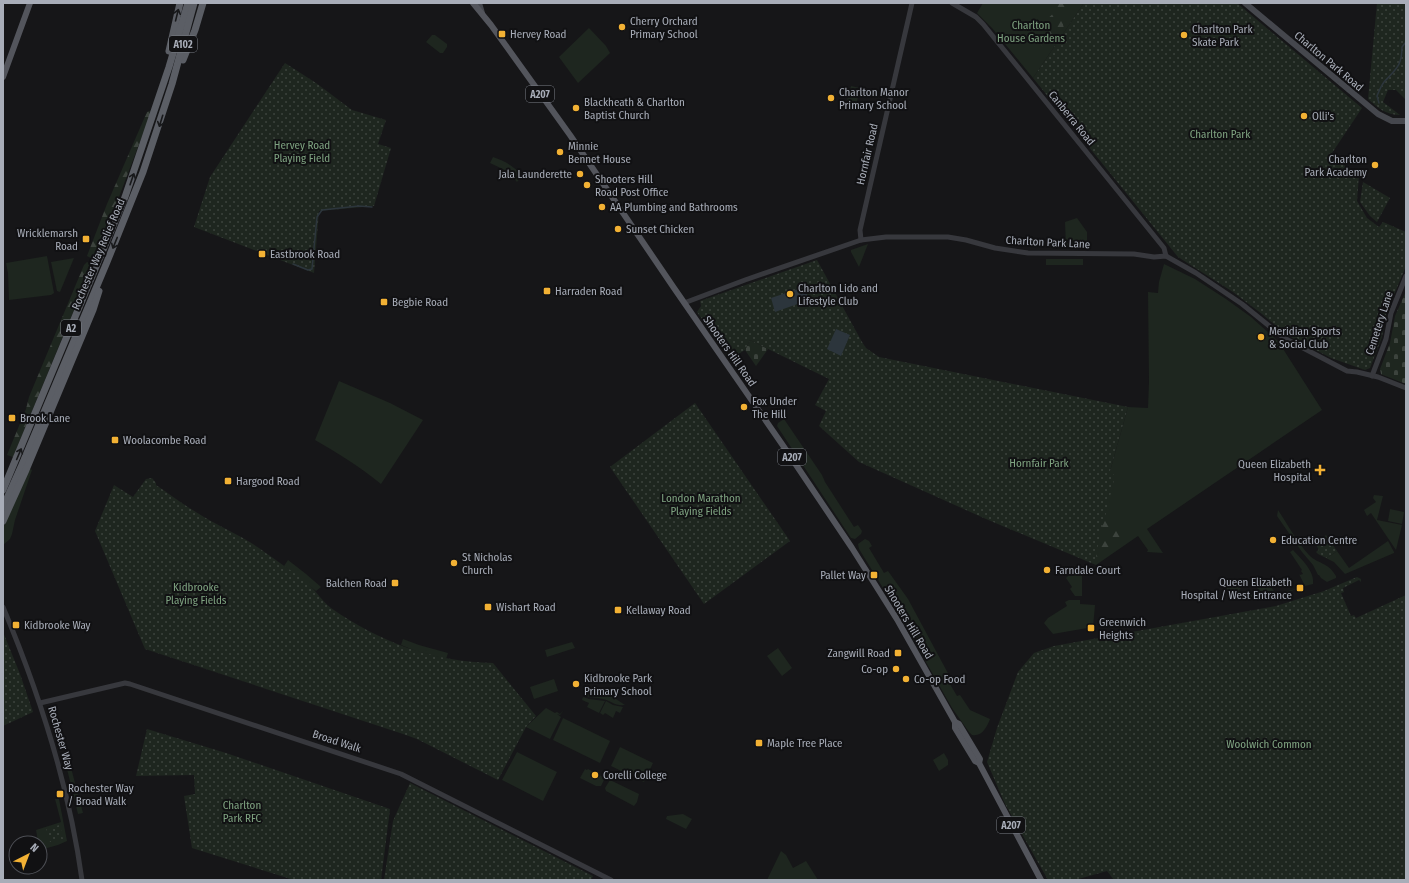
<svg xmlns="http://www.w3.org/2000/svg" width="1409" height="883" viewBox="0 0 1409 883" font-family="'Fira Sans Condensed',sans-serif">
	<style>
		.green { fill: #1e261f }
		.forest { fill: url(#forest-firs) }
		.cemetery { fill: url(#cemetery-stones) }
		.park { fill: url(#park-dots) }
		.water { fill: #2c353c }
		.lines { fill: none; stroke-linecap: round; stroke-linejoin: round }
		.stream { stroke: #2c353c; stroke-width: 1.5 }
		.tertiary { stroke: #37383d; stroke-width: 5 }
		.secondary { stroke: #45474d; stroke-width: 6 }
		.primary { stroke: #53555c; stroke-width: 6 }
		.trunk { stroke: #5b5e65; stroke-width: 7 }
		.oneway { stroke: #18191b }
		.poi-dot { fill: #f2b134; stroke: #111113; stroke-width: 1.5 }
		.labels { text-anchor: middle; stroke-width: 4; stroke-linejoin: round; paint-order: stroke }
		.shield { fill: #111113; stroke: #7b7e86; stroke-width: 1 }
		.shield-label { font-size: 10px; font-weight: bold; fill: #a8adb8 }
		.poi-label { font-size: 11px; fill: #a8adb8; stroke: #111113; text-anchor: start }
		.park-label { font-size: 11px; fill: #7fa381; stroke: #111113 }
		.street-label { font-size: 11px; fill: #a8adb8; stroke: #111113 }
	</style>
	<defs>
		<pattern id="forest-firs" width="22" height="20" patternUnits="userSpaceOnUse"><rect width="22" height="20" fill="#1e261f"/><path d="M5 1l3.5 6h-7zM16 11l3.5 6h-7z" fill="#3c433d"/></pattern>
		<pattern id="cemetery-stones" width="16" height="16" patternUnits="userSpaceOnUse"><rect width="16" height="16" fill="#1e261f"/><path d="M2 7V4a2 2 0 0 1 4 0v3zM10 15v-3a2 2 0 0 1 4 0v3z" fill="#3c433d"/></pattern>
		<pattern id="park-dots" width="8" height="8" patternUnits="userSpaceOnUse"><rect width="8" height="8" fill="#1e261f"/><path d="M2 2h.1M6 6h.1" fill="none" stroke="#3c433d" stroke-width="1.8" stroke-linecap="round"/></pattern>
	</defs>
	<rect width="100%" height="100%" fill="#161618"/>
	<g class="green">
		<path d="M983 3H1084L1033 78 992 28 977 13Z"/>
		<path d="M589 28 606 46 610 53 578 83 559 57Z"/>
		<path d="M432 35H435L447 44V47L443 53H440L426 42Z"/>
		<path d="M851 86 860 88 856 106 846 104Z"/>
		<path d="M493 157C505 161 514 166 522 176L517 182 509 172 490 163Z"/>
		<path d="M1077 218 1087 232V248H1066L1065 222Z"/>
		<path d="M868 244 859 267 851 252V250Z"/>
		<path d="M47 256 54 293 51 295 9 300 8 273 6 263Z"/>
		<path d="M74 258 60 292 57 291 51 262Z"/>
		<rect x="1046" y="259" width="37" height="6"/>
		<path d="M1164 264 1195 279 1226 299 1251 317 1278 341 1322 410 1147 529 1163 553 1147 552 1148 550 1138 536 1096 565V554L1110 471 1128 407 1148 408 1149 382 1148 292 1158 293 1159 282Z"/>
		<path d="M339 381 390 403 423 420 381 484C360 467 338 453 315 440Z"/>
		<path d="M784 419 822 475 825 482 854 527 858 525 862 531 861 534 855 539 851 538 777 426 778 423Z"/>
		<path d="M29 468 32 470 15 520 12 534 10 539 3 545V527Z"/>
		<path d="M1374 495 1383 496 1377 520 1402 525 1396 550 1371 513 1367 516 1364 510 1376 502 1373 498Z"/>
		<path d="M1405 507 1402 524 1388 521 1390 509 1404 512Z"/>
		<path d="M1278 510C1288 525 1297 542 1309 555 1319 565 1327 561 1336 576V578L1327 582 1321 578 1319 575H1318L1313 565 1302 552 1277 516Z"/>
		<path d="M865 539 869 541 872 546 869 548 884 573 888 571 908 599 950 677 947 679 957 696 960 695 970 710 990 719C987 727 982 737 972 735L969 732 952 708 896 609 859 549 858 544Z"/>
		<path d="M1388 541 1394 552V553L1345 574 1334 562 1318 554 1316 552 1319 549 1327 558 1337 551 1349 568Z"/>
		<path d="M1293 550C1301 559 1315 571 1313 584L1305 586 1299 574 1300 575 1303 574 1301 571 1302 570 1290 552Z"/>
		<path d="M288 560 306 574 321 587 316 591 284 566Z"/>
		<path d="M1072 568 1080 571 1079 574 1082 576V596H1075L1070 589 1072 587 1066 578 1069 575Z"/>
		<path d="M1235 578 1242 587 1239 590 1244 598 1267 582 1274 591 1280 593 1303 587 1288 592 1282 595 1240 600 1232 596 1224 585Z"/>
		<path d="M1069 600H1080V604L1095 605 1093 627 1053 634 1044 623 1048 618 1067 606 1065 602Z"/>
		<path d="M403 639 419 645 448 653 446 659 416 651 401 645Z"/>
		<path d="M572 642 575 648 547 657 545 650Z"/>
		<path d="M778 648 792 668 782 676 767 656Z"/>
		<path d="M554 679 558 691 534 699 530 687Z"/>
		<path d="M613 693 616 699 625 705C614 706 612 701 603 699 596 697 589 699 583 694Z"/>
		<path d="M583 697 589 699 605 701 599 713 587 707 589 703 582 700Z"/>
		<path d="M606 701 613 705 623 707 620 713 616 711 613 718 605 713 603 715 600 713Z"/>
		<path d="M546 708 555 713 557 712 560 714 564 710 560 715 557 714 561 717 550 739 526 727Z"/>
		<path d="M563 718 610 741 600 763 553 740Z"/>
		<path d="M620 747 653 763 644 782 611 766Z"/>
		<path d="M517 752 557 772 543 801 502 780Z"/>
		<path d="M944 753 948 760V765L939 771 933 760Z"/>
		<path d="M70 764 83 813 78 814 66 765Z"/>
		<path d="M585 769 587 770 588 769 605 778 601 786H596L580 778Z"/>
		<path d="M610 780 639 794 637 802 634 806 606 791 605 788Z"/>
		<path d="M55 799H59L67 841 58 845 40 850V843H33L38 842 36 830 61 822Z"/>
		<path d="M683 814 692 819 686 829 666 819 667 816Z"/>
		<path d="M781 851 786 855 793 868 806 861 818 880H767Z"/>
	</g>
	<g class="forest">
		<path d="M1049 3H1068L1059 16 1062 19 1064 29C1059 37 1051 38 1047 47H1043L1039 42 1040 32 1036 29 1035 25 1039 22H1044L1057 10 1056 7Z"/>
		<path d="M152 110 95 260 87 256 107 204 147 112Z"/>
		<path d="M87 262 93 265 61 341 13 457 7 455 26 409 29 397 84 265Z"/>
		<path d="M1103 509C1109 521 1116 531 1127 538L1106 555 1099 558 1092 554Z"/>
	</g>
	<g class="cemetery">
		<path d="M1406 291V384L1383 375 1381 374 1380 369 1390 343 1395 316Z"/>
		<path d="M750 340 768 349 756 366 745 350Z"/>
	</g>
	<g class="park">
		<path d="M1084 3H1237L1362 108 1330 156 1359 175 1357 201 1367 218 1379 227 1383 222 1406 232V266L1386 314 1382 337 1370 368 1365 370 1331 358 1287 335 1262 314 1233 292 1178 257 1033 78Z"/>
		<path d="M1377 3H1406V100L1396 90H1388L1383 102 1400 115C1386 115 1378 108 1368 99Z"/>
		<path d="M285 63 316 83 352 110 386 120 378 144 391 148 374 206 319 211 314 273 194 227 210 177Z"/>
		<path d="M1363 182 1390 198 1377 222 1370 216 1360 202Z"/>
		<path d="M817 260 862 342 866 348 879 357 1128 407 1110 471 1115 476 1096 554V565L986 519 859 462 819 426 826 411 815 405 829 379 750 340 745 350 730 359 697 312 701 306 700 301Z"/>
		<path d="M695 403 790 541 704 604 610 467Z"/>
		<path d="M152 478 156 483V485C172 496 187 507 204 517 222 528 242 536 259 548 275 560 293 571 308 584 316 591 323 602 331 608 379 642 434 662 493 663L536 716 526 727 498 780 417 739 403 734 145 649 95 531 114 485 133 497 146 479Z"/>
		<path d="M1326 535 1337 551 1327 558 1318 553 1319 550 1315 543Z"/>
		<path d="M1357 577 1361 579V582L1359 580 1343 588 1344 592 1341 593 1351 616 1354 615 1356 618 1406 595V880H1114L1107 871 1075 880H1048L1005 804 987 762 997 728 1018 672 1034 653 1054 646 1276 606 1324 591Z"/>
		<path d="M3 632 20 674 33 712 3 726Z"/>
		<path d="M147 729 226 753 390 809 381 880H294L192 848 184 796 195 794 194 775 136 776Z"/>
		<path d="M410 783 593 876 591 880H384L393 821Z"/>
		<path d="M60 825 63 839 50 842 46 828Z"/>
	</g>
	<g class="water">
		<path d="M804 287 809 300 775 312 771 298Z"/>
		<path d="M836 329 850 335 841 356 827 349Z"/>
	</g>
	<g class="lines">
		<g class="stream">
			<path d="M1406 33V35"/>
			<path d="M1379 103 1377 96C1379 91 1381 86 1384 82 1396 69 1402 66 1402 47L1406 42"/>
			<path d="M293 264 308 270 312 269 317 217 322 210 359 206 372 207"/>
		</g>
		<g class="tertiary">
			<path d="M952 3 976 17 983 24 1164 248 1166 256"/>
			<path d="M861 240 860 230 912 3"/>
			<path d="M684 303 745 280 861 240 886 237H948L966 240 995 248 1028 253 1134 254 1154 257 1166 256 1196 273 1242 304 1284 338 1347 371 1357 372 1378 377 1406 388"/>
			<path d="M1372 376 1386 339 1391 313 1406 276"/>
			<path d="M3 607C40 695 69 785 82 880"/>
			<path d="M40 703 125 683 130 684 401 774 611 880"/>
		</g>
		<g class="secondary">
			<path d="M479 3 482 13"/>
			<path d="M1245 3 1378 114 1392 121H1406"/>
		</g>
		<g class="primary">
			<path d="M473 3 491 25 570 135 674 288 784 447 852 548 898 621 955 722V728L975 761 979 763 1041 880"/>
			<path d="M3 77 30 3"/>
			<path d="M955 722 959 724 980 759 979 763"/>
		</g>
		<g class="trunk">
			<path d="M169 51 180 3"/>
			<path d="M183 60 195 30 203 3"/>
			<path d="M3 490 125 197 169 67 188 3"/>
			<path d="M3 507 21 467 107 262 143 172 172 84 194 3"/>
			<path d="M3 521 26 470 93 310 99 291"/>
		</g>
	</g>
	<defs><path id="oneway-shaft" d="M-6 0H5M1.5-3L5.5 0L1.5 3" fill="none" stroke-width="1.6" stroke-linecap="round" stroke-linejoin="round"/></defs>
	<g class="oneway">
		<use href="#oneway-shaft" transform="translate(177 15) rotate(-76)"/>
		<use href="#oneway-shaft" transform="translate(161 121) rotate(107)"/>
		<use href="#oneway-shaft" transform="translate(132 179) rotate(-71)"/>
		<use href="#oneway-shaft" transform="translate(115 243) rotate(112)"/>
		<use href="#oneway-shaft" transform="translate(19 454) rotate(-67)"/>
	</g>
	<g class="poi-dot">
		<circle cx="622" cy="27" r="4"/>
		<rect x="498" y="30" width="8" height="8" rx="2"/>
		<circle cx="1184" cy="35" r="4"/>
		<circle cx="831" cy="98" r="4"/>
		<circle cx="576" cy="108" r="4"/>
		<circle cx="1304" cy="116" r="4"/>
		<circle cx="560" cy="152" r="4"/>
		<circle cx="1375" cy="165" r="4"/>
		<circle cx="580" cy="174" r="4"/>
		<circle cx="587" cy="185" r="4"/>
		<circle cx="602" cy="207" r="4"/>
		<circle cx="618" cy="229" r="4"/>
		<rect x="82" y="235" width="8" height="8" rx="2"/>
		<rect x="258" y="250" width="8" height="8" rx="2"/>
		<rect x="543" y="287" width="8" height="8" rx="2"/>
		<circle cx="790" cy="294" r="4"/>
		<rect x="380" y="298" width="8" height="8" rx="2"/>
		<circle cx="1261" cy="337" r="4"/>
		<circle cx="744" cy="407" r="4"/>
		<rect x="8" y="414" width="8" height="8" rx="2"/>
		<rect x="111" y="436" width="8" height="8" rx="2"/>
		<path d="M1318 464h4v4h4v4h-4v4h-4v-4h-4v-4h4z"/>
		<rect x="224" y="477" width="8" height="8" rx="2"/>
		<circle cx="1273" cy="540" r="4"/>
		<circle cx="454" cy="563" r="4"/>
		<circle cx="1047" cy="570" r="4"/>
		<rect x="870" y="571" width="8" height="8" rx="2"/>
		<rect x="391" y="579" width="8" height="8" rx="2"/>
		<rect x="1296" y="584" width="8" height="8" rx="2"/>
		<rect x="484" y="603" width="8" height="8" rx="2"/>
		<rect x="614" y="606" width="8" height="8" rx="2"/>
		<rect x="12" y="621" width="8" height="8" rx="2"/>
		<rect x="1087" y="624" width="8" height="8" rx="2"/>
		<rect x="894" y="649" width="8" height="8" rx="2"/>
		<circle cx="896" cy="669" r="4"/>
		<circle cx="906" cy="679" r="4"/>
		<circle cx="576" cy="684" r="4"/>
		<rect x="755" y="739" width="8" height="8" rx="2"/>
		<circle cx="595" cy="775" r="4"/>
		<rect x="56" y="790" width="8" height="8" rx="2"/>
	</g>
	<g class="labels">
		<g class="shield">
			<rect x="169" y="36" width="28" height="16" rx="3"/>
			<rect x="526" y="86" width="28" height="16" rx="3"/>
			<rect x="61" y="320" width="20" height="16" rx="3"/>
			<rect x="778" y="449" width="28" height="16" rx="3"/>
			<rect x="997" y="817" width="28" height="16" rx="3"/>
		</g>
		<g class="shield-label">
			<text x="183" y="48">A102</text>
			<text x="540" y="98">A207</text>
			<text x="71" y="332">A2</text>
			<text x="792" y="461">A207</text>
			<text x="1011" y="829">A207</text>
		</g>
		<g class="poi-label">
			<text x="630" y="25">Cherry Orchard<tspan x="630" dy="13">Primary School</tspan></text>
			<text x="1192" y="33">Charlton Park<tspan x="1192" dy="13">Skate Park</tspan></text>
			<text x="510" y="38">Hervey Road</text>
			<text x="839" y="96">Charlton Manor<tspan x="839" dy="13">Primary School</tspan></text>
			<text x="584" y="106">Blackheath &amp; Charlton<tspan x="584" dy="13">Baptist Church</tspan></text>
			<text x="1312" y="120">Olli's</text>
			<text x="568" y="150">Minnie<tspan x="568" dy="13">Bennet House</tspan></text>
			<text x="1367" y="163" text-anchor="end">Charlton<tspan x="1367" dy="13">Park Academy</tspan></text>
			<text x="572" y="178" text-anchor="end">Jala Launderette</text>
			<text x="595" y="183">Shooters Hill<tspan x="595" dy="13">Road Post Office</tspan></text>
			<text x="610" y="211">AA Plumbing and Bathrooms</text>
			<text x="626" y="233">Sunset Chicken</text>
			<text x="78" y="237" text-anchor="end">Wricklemarsh<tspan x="78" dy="13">Road</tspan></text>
			<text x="270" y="258">Eastbrook Road</text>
			<text x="798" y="292">Charlton Lido and<tspan x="798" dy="13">Lifestyle Club</tspan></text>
			<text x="555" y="295">Harraden Road</text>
			<text x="392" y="306">Begbie Road</text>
			<text x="1269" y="335">Meridian Sports<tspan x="1269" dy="13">&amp; Social Club</tspan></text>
			<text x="752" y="405">Fox Under<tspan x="752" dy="13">The Hill</tspan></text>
			<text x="20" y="422">Brook Lane</text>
			<text x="123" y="444">Woolacombe Road</text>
			<text x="1311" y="468" text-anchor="end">Queen Elizabeth<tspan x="1311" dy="13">Hospital</tspan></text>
			<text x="236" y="485">Hargood Road</text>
			<text x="1281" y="544">Education Centre</text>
			<text x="462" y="561">St Nicholas<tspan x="462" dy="13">Church</tspan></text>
			<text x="1055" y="574">Farndale Court</text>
			<text x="866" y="579" text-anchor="end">Pallet Way</text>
			<text x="1292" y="586" text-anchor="end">Queen Elizabeth<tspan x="1292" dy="13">Hospital / West Entrance</tspan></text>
			<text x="387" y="587" text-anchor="end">Balchen Road</text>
			<text x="496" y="611">Wishart Road</text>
			<text x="626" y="614">Kellaway Road</text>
			<text x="1099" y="626">Greenwich<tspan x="1099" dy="13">Heights</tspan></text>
			<text x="24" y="629">Kidbrooke Way</text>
			<text x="890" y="657" text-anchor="end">Zangwill Road</text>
			<text x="888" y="673" text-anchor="end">Co-op</text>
			<text x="584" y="682">Kidbrooke Park<tspan x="584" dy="13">Primary School</tspan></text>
			<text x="914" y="683">Co-op Food</text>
			<text x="767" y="747">Maple Tree Place</text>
			<text x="603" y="779">Corelli College</text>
			<text x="68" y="792">Rochester Way<tspan x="68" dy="13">/ Broad Walk</tspan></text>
		</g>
		<g class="park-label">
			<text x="1031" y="29">Charlton<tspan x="1031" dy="13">House Gardens</tspan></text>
			<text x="1220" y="138">Charlton Park</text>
			<text x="302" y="149">Hervey Road<tspan x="302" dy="13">Playing Field</tspan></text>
			<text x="1039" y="467">Hornfair Park</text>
			<text x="701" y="502">London Marathon<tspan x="701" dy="13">Playing Fields</tspan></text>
			<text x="196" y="591">Kidbrooke<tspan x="196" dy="13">Playing Fields</tspan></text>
			<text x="1269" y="748">Woolwich Common</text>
			<text x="242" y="809">Charlton<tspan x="242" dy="13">Park RFC</tspan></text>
		</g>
		<g class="street-label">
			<text transform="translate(1329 61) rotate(40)" y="4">Charlton Park Road</text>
			<text transform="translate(1072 118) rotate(51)" y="4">Canberra Road</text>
			<text transform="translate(867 154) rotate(-77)" y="4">Hornfair Road</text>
			<text transform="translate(1048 242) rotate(3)" y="4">Charlton Park Lane</text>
			<text transform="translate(98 254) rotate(-67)" y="4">Rochester Way Relief Road</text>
			<text transform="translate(1379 323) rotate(-72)" y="4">Cemetery Lane</text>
			<text transform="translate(730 351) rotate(55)" y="4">Shooters Hill Road</text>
			<text transform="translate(909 622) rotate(59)" y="4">Shooters Hill Road</text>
			<text transform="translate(61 738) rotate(74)" y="4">Rochester Way</text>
			<text transform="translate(337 741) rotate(18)" y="4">Broad Walk</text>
		</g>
	</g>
	<rect width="1409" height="883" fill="none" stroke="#a8adb8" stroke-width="8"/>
	<g transform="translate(28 855) rotate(42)"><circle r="19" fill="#111113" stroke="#4d4f55"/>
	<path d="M0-3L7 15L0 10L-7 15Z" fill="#f2b134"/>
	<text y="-6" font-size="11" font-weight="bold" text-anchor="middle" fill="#a8adb8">N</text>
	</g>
</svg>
